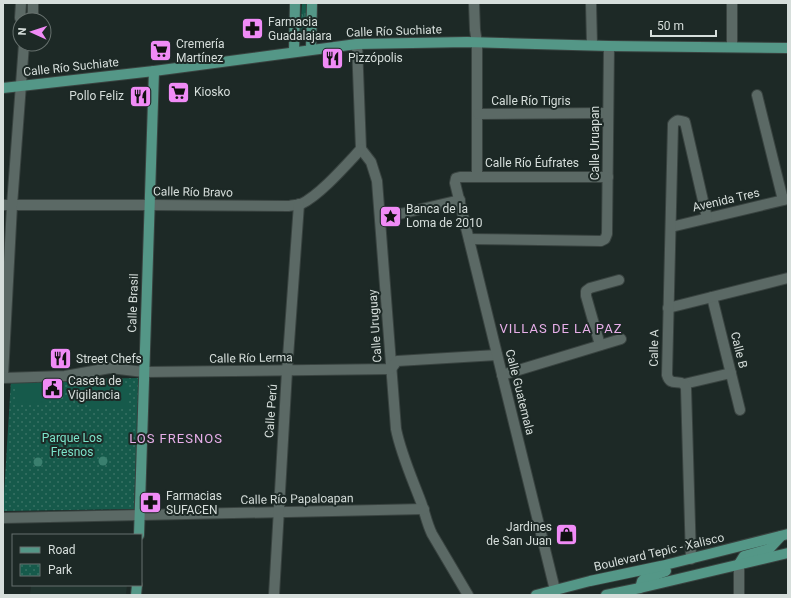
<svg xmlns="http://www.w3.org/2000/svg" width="791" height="598" viewBox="0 0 791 598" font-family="Roboto,sans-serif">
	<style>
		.built { fill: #20332e }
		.grass { fill: url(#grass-tufts) }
		.park { fill: url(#park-dots) }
		.garden { fill: #165a4b }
		.water { fill: #3a7f6e }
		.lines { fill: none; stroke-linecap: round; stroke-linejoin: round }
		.minor-casing { stroke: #394340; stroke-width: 12 }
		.major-casing { stroke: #394340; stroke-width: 12 }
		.minor { stroke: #5b6965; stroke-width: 10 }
		.major { stroke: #549787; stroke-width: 10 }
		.labels { text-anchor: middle; stroke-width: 4; stroke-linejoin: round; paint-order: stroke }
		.poi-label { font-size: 12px; fill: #d6dedb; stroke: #1d2926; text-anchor: start }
		.street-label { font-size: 12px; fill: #d6dedb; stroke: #1d2926 }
		.park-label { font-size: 12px; fill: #7ce4ca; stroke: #1d2926 }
		.neighbourhood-label { font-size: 13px; letter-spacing: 1px; fill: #e7afe9; stroke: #1d2926 }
	</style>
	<defs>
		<pattern id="grass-tufts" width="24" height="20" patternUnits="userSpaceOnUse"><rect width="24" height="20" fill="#165a4b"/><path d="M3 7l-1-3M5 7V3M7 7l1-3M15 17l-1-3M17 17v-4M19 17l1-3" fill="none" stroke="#377164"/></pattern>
		<pattern id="park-dots" width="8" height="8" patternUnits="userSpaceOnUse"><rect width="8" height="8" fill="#165a4b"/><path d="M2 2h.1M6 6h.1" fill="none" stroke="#377164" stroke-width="1.8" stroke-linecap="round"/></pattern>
	</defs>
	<rect width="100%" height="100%" fill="#1d2926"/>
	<path class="built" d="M31 585H127L126 595H30Z"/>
	<path class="grass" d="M302 3H307L306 37 303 38 301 37 300 35Z"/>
	<path class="park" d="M139 378 134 509 3 511 11 380Z"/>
	<g class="garden">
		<path d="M87 384 129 385V408H87Z"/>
		<rect x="16" y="385" width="32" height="20"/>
	</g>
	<g class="water">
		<circle cx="103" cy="461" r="4.5"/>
		<circle cx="38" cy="462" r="4.5"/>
	</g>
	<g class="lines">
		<defs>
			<g id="minor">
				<path d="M21 3 20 18 22 20"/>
				<path d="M474 3 475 30 477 43V176"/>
				<path d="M591 3 592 45"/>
				<path d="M732 3V47"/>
				<path d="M30 20 33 13V3"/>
				<path d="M357 44 361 149 371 162 377 181 396 429C401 454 412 478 421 502 425 513 427 524 432 534L468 595"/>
				<path d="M757 95 783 200"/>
				<path d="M478 114 608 113"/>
				<path d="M3 205H149L289 206C293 205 297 205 301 204 320 195 346 165 361 149"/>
				<path d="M391 216 460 200"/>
				<path d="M671 227 788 199"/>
				<path d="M469 239 601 241 605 239 607 234 609 46"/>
				<path d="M712 297 740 410"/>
				<path d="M668 308 788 278"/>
				<path d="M600 345 586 296V291L590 288 619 280"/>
				<path d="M502 375 621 339"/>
				<path d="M3 376 12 205 24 44"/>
				<path d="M3 378 65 376 110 368 144 372 391 369 397 361 497 355"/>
				<path d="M684 384 731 373"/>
				<path d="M3 518 424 509"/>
				<path d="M691 559 686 388 684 384C677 380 670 386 667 375L673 124C677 119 679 120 685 122L707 218"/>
				<path d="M555 590 455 183 456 178 460 177H608"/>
				<path d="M274 595 287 371 299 204"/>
				<path d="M739 595V564"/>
			</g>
			<g id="major">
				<path d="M311 49 312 3"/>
				<path d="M294 52 295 3"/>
				<path d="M3 88 154 71 357 44 467 42 609 46 788 48"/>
				<path d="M139 535 154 71"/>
				<path d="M739 564 744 556 769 549 781 536"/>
				<path d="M640 588 642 581 644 579 666 571"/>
				<path d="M136 595 137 585"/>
				<path d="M536 595 590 581 661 566 788 534"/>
				<path d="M606 595 640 588 788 553"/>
			</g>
		</defs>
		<use href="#minor" class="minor-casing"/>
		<use href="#major" class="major-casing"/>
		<use href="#minor" class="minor"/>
		<use href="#major" class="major"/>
	</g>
	<defs>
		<symbol id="pharmacy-square" viewBox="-11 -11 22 22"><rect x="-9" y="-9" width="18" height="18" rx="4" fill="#f08bf6" stroke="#1d2926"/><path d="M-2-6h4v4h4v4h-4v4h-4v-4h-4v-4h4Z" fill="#111"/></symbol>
		<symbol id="supermarket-square" viewBox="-11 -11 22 22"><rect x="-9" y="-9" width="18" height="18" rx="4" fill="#f08bf6" stroke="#1d2926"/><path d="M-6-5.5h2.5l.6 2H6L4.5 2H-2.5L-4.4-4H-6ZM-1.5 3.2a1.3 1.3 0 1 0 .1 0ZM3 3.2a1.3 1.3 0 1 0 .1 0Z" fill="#111"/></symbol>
		<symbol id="restaurant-square" viewBox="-11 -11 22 22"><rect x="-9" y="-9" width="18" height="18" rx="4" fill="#f08bf6" stroke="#1d2926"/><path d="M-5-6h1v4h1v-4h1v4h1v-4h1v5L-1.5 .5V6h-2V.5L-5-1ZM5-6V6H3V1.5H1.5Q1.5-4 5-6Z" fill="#111"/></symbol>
		<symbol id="sight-square" viewBox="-11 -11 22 22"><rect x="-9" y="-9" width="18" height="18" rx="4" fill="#f08bf6" stroke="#1d2926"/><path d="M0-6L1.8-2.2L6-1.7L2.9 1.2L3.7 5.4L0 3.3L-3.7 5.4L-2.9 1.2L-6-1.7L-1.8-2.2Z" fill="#111"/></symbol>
		<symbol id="civic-square" viewBox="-11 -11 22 22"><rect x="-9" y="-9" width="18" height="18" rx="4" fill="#f08bf6" stroke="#1d2926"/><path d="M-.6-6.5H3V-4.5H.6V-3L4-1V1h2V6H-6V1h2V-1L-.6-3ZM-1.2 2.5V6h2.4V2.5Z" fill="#111"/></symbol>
		<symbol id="shop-square" viewBox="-11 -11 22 22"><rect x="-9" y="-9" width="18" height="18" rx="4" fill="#f08bf6" stroke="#1d2926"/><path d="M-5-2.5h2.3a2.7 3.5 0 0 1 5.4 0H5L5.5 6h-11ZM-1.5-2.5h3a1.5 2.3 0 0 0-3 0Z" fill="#111"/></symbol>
	</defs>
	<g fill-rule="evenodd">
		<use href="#pharmacy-square" x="240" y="16" width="25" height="25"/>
		<use href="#supermarket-square" x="148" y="38" width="25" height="25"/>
		<use href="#restaurant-square" x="320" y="46" width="25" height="25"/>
		<use href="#supermarket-square" x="166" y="80" width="25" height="25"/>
		<use href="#restaurant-square" x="128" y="84" width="25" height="25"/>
		<use href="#sight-square" x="378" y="204" width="25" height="25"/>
		<use href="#restaurant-square" x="48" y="346" width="25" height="25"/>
		<use href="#civic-square" x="40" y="376" width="25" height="25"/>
		<use href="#pharmacy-square" x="138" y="490" width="25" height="25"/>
		<use href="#shop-square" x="554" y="522" width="25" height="25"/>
	</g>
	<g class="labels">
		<g class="poi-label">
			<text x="268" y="26">Farmacia<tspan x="268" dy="14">Guadalajara</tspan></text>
			<text x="176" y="48">Cremería<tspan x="176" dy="14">Martínez</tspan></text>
			<text x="348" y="62">Pizzópolis</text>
			<text x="194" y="96">Kiosko</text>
			<text x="124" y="100" text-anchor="end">Pollo Feliz</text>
			<text x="406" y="213">Banca de la<tspan x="406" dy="14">Loma de 2010</tspan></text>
			<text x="76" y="363">Street Chefs</text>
			<text x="68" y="385">Caseta de<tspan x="68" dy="14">Vigilancia</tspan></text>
			<text x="166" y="500">Farmacias<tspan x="166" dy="14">SUFACEN</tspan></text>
			<text x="552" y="531" text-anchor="end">Jardines<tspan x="552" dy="14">de San Juan</tspan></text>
		</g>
		<g class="street-label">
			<text transform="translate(394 31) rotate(-2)" y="4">Calle Río Suchiate</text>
			<text transform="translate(71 67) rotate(-6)" y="4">Calle Río Suchiate</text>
			<text x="531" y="105">Calle Río Tigris</text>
			<text transform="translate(595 143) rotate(-90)" y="4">Calle Uruapan</text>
			<text x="532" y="167">Calle Río Éufrates</text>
			<text transform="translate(193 192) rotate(1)" y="4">Calle Río Bravo</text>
			<text transform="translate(726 200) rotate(-13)" y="4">Avenida Tres</text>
			<text transform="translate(133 303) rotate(-88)" y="4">Calle Brasil</text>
			<text transform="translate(375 326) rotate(-94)" y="4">Calle Uruguay</text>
			<text transform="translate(654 348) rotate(-89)" y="4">Calle A</text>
			<text transform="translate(739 350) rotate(76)" y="4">Calle B</text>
			<text transform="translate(251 358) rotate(-1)" y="4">Calle Río Lerma</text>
			<text transform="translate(520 392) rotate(76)" y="4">Calle Guatemala</text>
			<text transform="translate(271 411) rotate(-86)" y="4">Calle Perú</text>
			<text transform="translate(297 499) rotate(-1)" y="4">Calle Río Papaloapan</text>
			<text transform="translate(659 552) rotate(-13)" y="4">Boulevard Tepic - Xalisco</text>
		</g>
		<g class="park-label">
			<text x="72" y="442">Parque Los<tspan x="72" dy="14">Fresnos</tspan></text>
		</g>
		<g class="neighbourhood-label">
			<text x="561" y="333">VILLAS DE LA PAZ</text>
			<text x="176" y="443">LOS FRESNOS</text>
		</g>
	</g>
	<rect width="791" height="598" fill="none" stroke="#d6dedb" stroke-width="8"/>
	<rect x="12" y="534" width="130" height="52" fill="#1d2926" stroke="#67716e"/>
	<rect x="20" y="547" width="20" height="6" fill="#549787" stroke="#67716e"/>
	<text x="48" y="554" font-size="12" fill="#d6dedb">Road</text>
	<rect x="20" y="564" width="20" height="12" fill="url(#park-dots)" stroke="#67716e"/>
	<text x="48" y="574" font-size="12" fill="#d6dedb">Park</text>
	<g transform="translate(32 32) rotate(273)"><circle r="19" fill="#1d2926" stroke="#67716e"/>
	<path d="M0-3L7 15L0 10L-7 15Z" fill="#f08bf6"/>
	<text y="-6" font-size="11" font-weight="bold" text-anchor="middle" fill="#d6dedb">N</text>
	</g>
	<path d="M651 30v6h65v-6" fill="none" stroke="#d6dedb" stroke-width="2"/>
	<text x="657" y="30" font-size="12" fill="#d6dedb" stroke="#1d2926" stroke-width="3" paint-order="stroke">50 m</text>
</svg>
